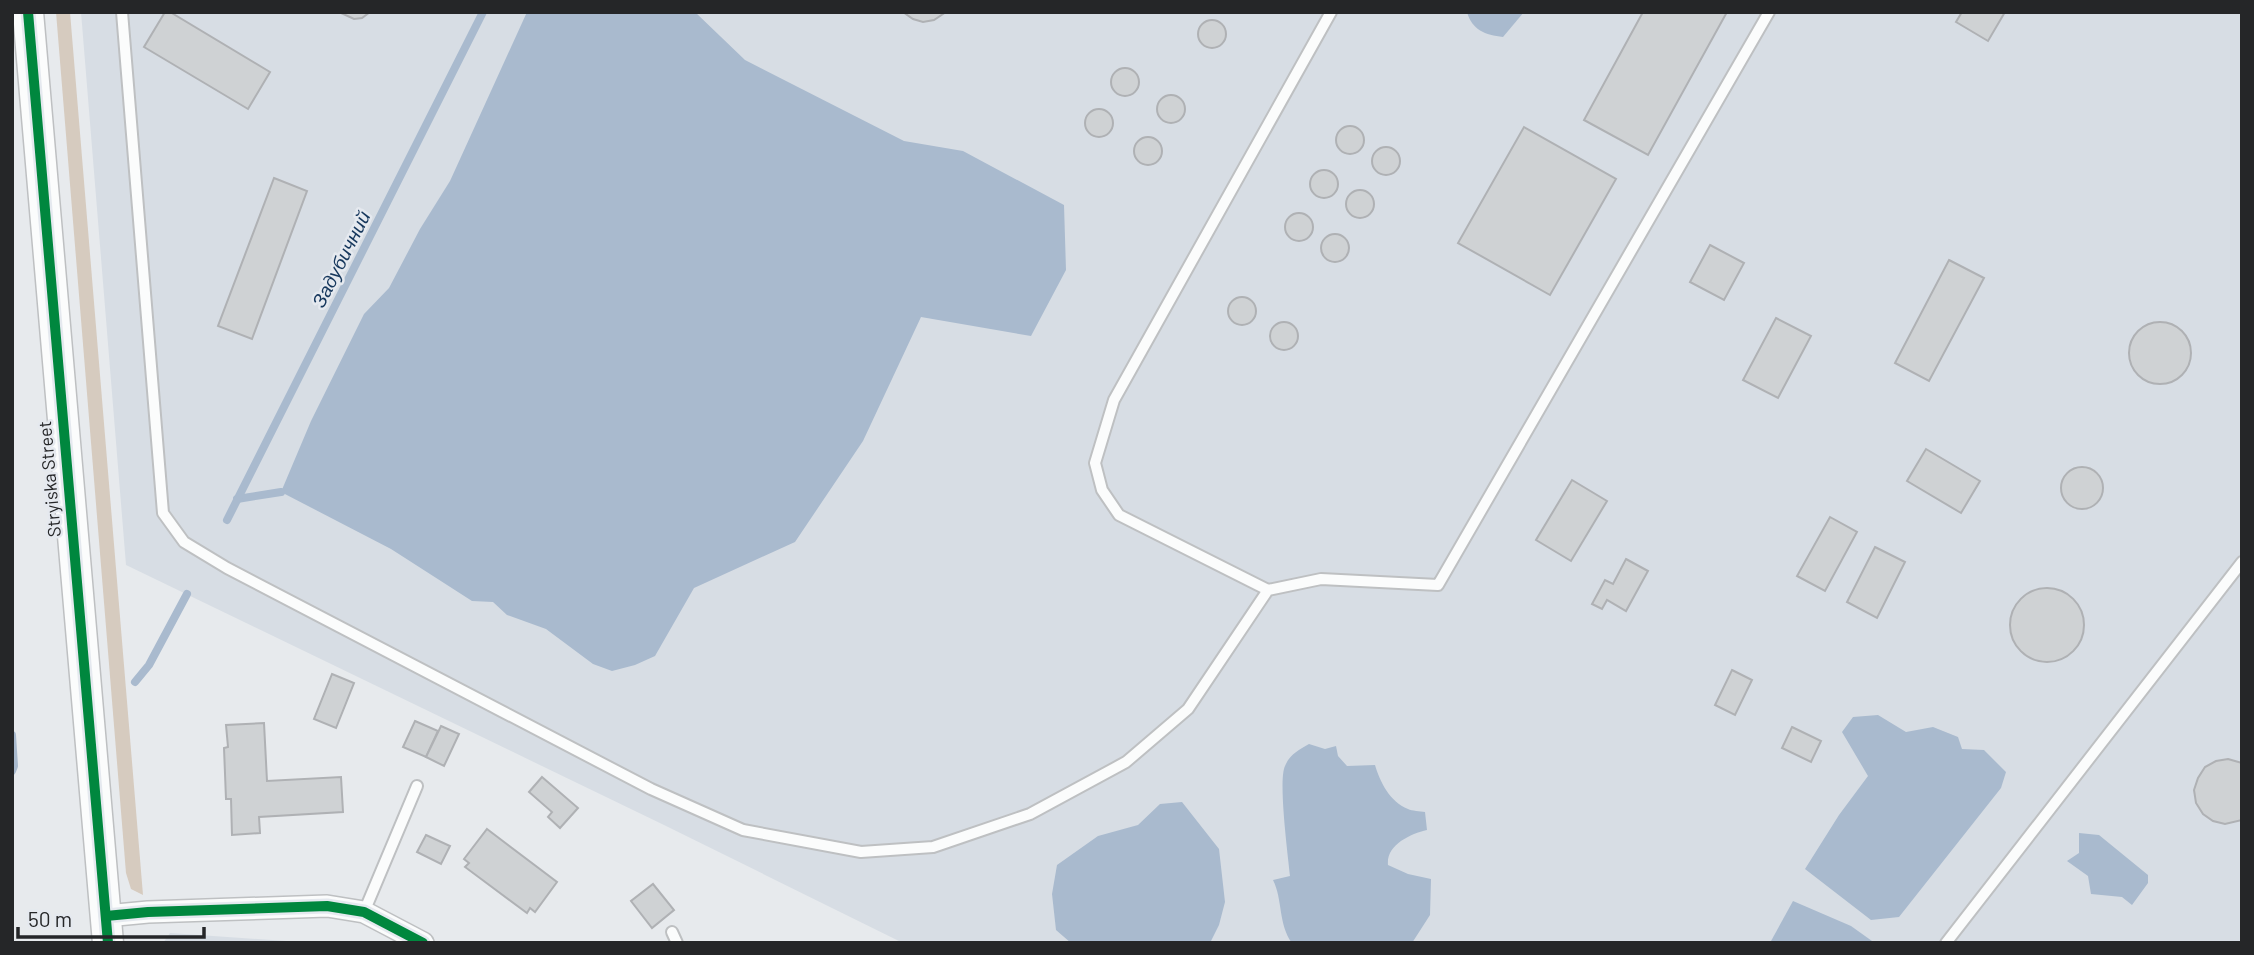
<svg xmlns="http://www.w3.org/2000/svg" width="2254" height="955" viewBox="0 0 2254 955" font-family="Barlow,sans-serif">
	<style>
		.built { fill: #d7dde4 }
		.green { fill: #d6cbbf }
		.water { fill: #a9bace }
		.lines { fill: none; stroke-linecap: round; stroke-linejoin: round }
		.stream { stroke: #a9bace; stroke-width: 8 }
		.building { fill: #cfd2d4; stroke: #afb1b4; stroke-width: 2 }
		.lane-casing { stroke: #bec0c2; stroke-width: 14 }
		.street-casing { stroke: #bec0c2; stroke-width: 24 }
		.secondary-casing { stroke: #bec0c2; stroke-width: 33 }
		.lane { stroke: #fbfcfc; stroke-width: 10 }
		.street { stroke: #fbfcfc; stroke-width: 21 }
		.secondary { stroke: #fbfcfc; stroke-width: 30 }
		.cycleway-casing { stroke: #e5e9ef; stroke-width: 15 }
		.cycleway { stroke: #00873e; stroke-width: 10 }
		.labels { text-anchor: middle; stroke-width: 5; stroke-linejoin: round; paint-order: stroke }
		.street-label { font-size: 18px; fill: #252628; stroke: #e5e9ef }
		.water-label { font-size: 19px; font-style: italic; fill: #16375c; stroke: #e5e9ef }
	</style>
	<rect width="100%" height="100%" fill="#e7eaed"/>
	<g class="built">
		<path d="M81 12H2242V943H903L664 825 126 565Z"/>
		<path d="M170 933 315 943H163Z"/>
	</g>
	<path class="green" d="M56 12H70L143 895 131 889 126 873Z"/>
	<g class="water">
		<path d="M527 12H695L745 60 904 141 963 151 1064 205 1066 270 1031 336 921 317 863 441 795 542 694 588 655 656 635 665 612 671 593 664 546 629 507 615 493 602 472 601 391 549 281 492 311 421 364 314 389 288 420 229 450 181Z"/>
		<path d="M1467 12H1524L1503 37C1485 35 1472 30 1467 12Z"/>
		<path d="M1878 715 1906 732 1933 727 1958 737 1962 749 1984 750 2006 772 2001 788 1899 917 1871 920 1805 869 1839 815 1868 776 1842 732 1853 717Z"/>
		<path d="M1309 744 1325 749 1336 746 1338 756 1347 766 1375 765C1380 782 1390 802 1408 809 1412 811 1420 811 1425 812L1427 830C1410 834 1386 845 1388 865L1408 874 1431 879 1430 915 1412 943H1292C1278 924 1283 900 1273 880L1290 876C1288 855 1278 781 1285 766 1290 754 1299 750 1309 744Z"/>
		<path d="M1182 802 1219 849 1225 902 1219 925 1210 943H1071L1056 930 1052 894 1057 865 1098 836 1138 825 1160 804Z"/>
		<path d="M2079 833 2099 835 2148 875V883L2132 905 2122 897 2091 894 2088 876 2067 861 2079 853Z"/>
		<path d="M1793 901 1851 926 1872 941 1871 943H1772L1771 941Z"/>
	</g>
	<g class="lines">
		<g class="stream">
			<path d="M237 499 281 492"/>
			<path d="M227 520 483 12"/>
			<path d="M135 682 149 665 187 594"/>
			<path d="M12 735 14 766 12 771"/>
		</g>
	</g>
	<g class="building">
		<path d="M165 12H170L270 72 248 109 144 47Z"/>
		<path d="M339 12H370L362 18 354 19Z"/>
		<path d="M946 12 934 20 923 22 913 19 903 12Z"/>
		<path d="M1643 12H1727L1648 155 1584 120Z"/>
		<path d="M1962 12H2005L1988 41 1956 22Z"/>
		<circle cx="1212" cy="34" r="14"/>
		<circle cx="1125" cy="82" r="14"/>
		<circle cx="1171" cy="109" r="14"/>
		<circle cx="1099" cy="123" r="14"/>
		<circle cx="1350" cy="140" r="14"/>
		<path d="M1524 127 1616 179 1550 295 1458 243Z"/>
		<circle cx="1148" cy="151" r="14"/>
		<circle cx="1386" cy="161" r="14"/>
		<circle cx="1324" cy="184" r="14"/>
		<path d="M274 178 307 191 252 339 218 326Z"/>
		<circle cx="1360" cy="204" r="14"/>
		<circle cx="1299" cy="227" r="14"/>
		<circle cx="1335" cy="248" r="14"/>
		<path d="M1710 245 1744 263 1724 300 1690 282Z"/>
		<path d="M1949 260 1984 278 1929 381 1895 363Z"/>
		<circle cx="1242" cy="311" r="14"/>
		<path d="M1776 318 1811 336 1778 398 1743 380Z"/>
		<circle cx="2160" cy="353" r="31"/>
		<circle cx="1284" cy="336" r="14"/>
		<path d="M1926 449 1980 481 1961 513 1907 481Z"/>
		<circle cx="2082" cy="488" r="21"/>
		<path d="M1572 480 1607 501 1571 561 1536 540Z"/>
		<path d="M1830 517 1857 532 1825 591 1797 576Z"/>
		<path d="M1875 547 1905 562 1877 618 1847 602Z"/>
		<path d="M1626 559 1648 571 1626 611 1607 600 1602 609 1592 604 1605 580 1613 584Z"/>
		<circle cx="2047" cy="625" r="37"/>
		<path d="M1732 670 1752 680 1735 715 1715 705Z"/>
		<path d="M332 674 354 683 336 728 314 719Z"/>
		<path d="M415 721 438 731 426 757 403 747Z"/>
		<path d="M264 723 267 781 341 777 343 812 259 817 260 833 232 835 231 799H226L224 748 228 747 226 725Z"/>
		<path d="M441 726 459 734 444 766 426 757Z"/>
		<path d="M1792 727 1821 741 1811 762 1782 748Z"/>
		<path d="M2228 759 2242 763V820L2225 824 2213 821 2203 814 2196 803 2194 790 2198 778 2205 767 2216 761Z"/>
		<path d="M542 777 578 808 560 828 548 817 552 812 529 792Z"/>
		<path d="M487 829 557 882 535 912 530 908 527 913 465 867 469 863 464 859Z"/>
		<path d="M426 835 450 846 441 864 417 852Z"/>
		<path d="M653 884 674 910 652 928 631 901Z"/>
	</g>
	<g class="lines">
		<defs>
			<g id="lane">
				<path d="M122 12 163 513 184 542 227 568 651 789 743 830 861 852 933 847 1030 814 1126 762 1188 709 1268 590 1321 579 1438 585 1769 12"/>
				<path d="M1268 590 1119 515 1102 490 1095 463 1114 400 1331 12"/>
				<path d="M364 912 417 786"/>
				<path d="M672 932 677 943"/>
				<path d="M1946 943 2242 562"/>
			</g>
			<path id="street" d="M106 916 148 912 327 906 364 912 423 943"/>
			<path id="secondary" d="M28 12 108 943"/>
		</defs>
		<use href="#lane" class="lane-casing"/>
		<use href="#street" class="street-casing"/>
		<use href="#secondary" class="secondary-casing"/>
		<use href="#lane" class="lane"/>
		<use href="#street" class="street"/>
		<use href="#secondary" class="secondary"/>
		<defs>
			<g id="cycleway">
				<path d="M28 12 108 943"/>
				<path d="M106 916 148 912 327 906 364 912 423 943"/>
			</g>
		</defs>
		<use href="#cycleway" class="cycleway-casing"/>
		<use href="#cycleway" class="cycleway"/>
	</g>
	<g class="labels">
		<g class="street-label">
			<text transform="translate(50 479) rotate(-95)" y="6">Stryiska Street</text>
		</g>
		<g class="water-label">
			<text transform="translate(341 259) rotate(-63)" y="7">Задубичний</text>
		</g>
	</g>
	<rect width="2254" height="955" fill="none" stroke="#252628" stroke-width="28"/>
	<path d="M18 927v10h186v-10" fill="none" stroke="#252628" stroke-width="3.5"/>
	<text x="28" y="927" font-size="21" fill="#252628" stroke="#e5e9ef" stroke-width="5" paint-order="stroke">50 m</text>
</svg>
